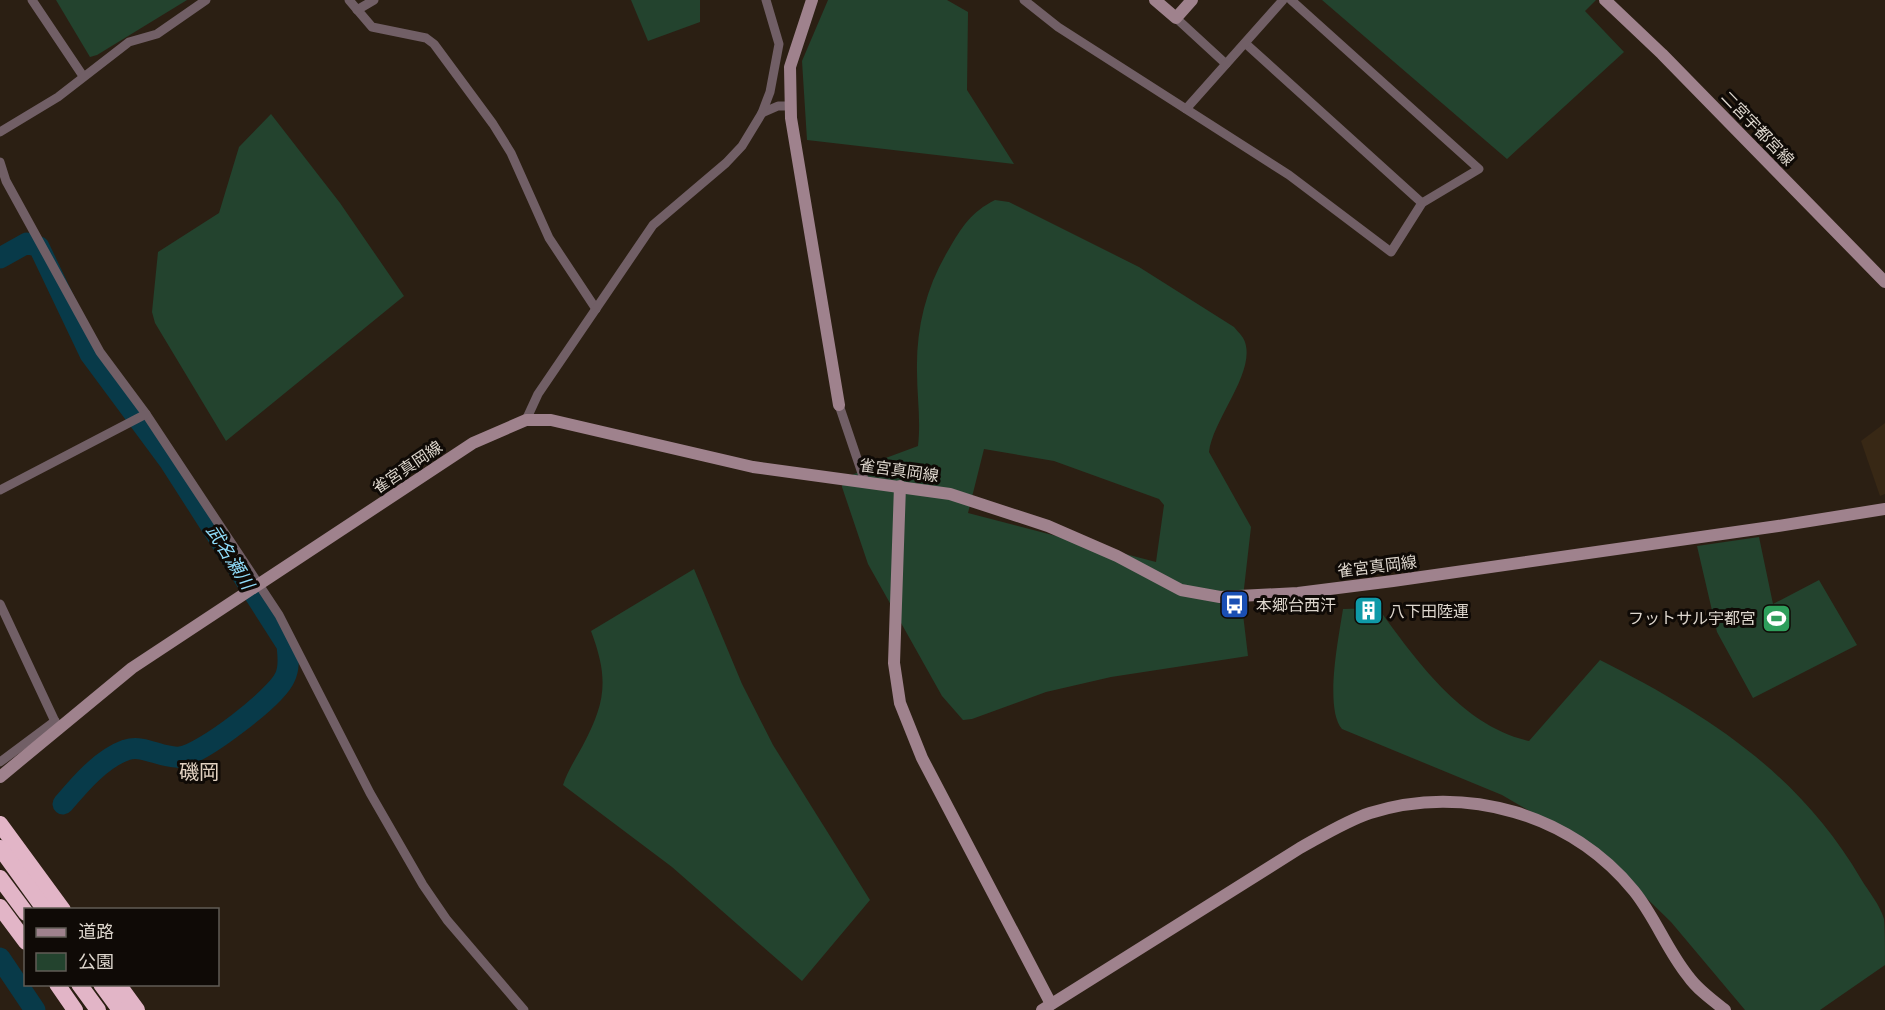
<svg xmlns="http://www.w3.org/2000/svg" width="1885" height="1010" viewBox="0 0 1885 1010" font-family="'PT Sans','Noto Sans JP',sans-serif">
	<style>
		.built { fill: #382815 }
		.green { fill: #23432e; fill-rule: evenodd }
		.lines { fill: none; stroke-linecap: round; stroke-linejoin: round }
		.river { stroke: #083a49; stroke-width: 21 }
		.street { stroke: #715f66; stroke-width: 9 }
		.secondary { stroke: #9f828d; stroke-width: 12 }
		.highway { stroke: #e2b5c7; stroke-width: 16 }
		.labels { text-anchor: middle; stroke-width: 6; stroke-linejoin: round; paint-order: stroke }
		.street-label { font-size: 16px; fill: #ddd6cd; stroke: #0f0a06 }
		.poi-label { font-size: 16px; fill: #ddd6cd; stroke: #0f0a06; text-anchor: start }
		.water-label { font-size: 18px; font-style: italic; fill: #90dcfa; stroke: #0f0a06 }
		.quarter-label { font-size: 20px; fill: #e1d1c1; stroke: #0f0a06 }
	</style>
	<rect width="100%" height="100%" fill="#2b1f13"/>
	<path class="built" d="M1885 423V494L1880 496 1861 441Z"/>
	<g class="green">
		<path d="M56 0H187L97 55 90 57Z"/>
		<path d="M631 0H700V22L648 41Z"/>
		<path d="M828 0H947L968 12 967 90 1014 164 807 140 802 61Z"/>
		<path d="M1322 0H1596L1585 11 1624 52 1507 159Z"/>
		<path d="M271 114 340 203 404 296 226 441 155 323 152 312 158 252 219 213 239 147Z"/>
		<path d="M995 200 1009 202 1139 267 1234 327C1239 333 1245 338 1246 346 1252 377 1213 420 1209 452L1251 527 1242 606 1248 656 1111 677 1046 692 972 719 963 720 942 696 868 564 842 487 843 480 883 459 918 446C921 420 917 397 917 372 916 328 926 287 949 249 962 227 971 212 995 200ZM984 449 1054 461 1159 499 1164 505 1156 562 968 513Z"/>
		<path d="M1759 537 1773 604 1819 580 1857 645 1753 698 1717 632 1697 546Z"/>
		<path d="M694 569 742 684 773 745 870 900 802 981 672 867 563 785C567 772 575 760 582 747 606 702 609 679 591 631Z"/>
		<path d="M1378 608C1416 660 1462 726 1529 741L1600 660C1707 714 1799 773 1861 879 1869 892 1880 905 1884 919 1885 931 1885 951 1885 965L1820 1010H1745L1671 922 1630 882 1574 837 1502 795 1342 729C1324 708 1339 636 1343 609Z"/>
	</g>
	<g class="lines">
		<g class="river">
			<path d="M0 258 27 243 39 247 90 354 170 462 287 645C288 656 290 667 285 677 277 697 201 755 180 757 161 759 145 744 126 750 101 759 80 784 63 804"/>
			<path d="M0 958 35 1010"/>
		</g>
		<g class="street">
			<path d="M32 0 83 76"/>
			<path d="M349 0 372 27 426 38 434 44 493 124 511 153 549 238 596 309"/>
			<path d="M1024 0 1058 27 1289 175 1391 252 1422 203 1479 169 1291 0"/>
			<path d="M357 10 374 0"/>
			<path d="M1176 18 1226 64"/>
			<path d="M1245 43 1422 203"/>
			<path d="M1186 109 1283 0"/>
			<path d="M762 113 778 106H791"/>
			<path d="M0 132 58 97 129 42 157 34 206 0"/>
			<path d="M0 162 6 181 100 352 146 414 279 615 370 793 423 885 447 920 524 1010"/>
			<path d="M839 405 865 482"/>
			<path d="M526 420 538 394 653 225 726 163 742 146 762 113 770 92 779 44 766 0"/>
			<path d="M0 490 146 414"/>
			<path d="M0 604 59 730"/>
			<path d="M0 762 55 721"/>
		</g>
		<g class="secondary">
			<path d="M812 0 790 67 791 118 839 405"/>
			<path d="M1155 0 1176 18 1192 0"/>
			<path d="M1605 0 1662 54 1885 282"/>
			<path d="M900 486 894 663 900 703 922 758 1051 1004"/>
			<path d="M0 777 132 668 473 443 526 420H551L753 467 950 494 1048 526 1117 556 1181 590 1220 597 1298 593 1393 581 1778 526 1885 509"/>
			<path d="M1042 1010 1300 848C1322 836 1346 821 1370 813 1465 783 1571 814 1634 891 1655 917 1667 950 1688 976 1697 989 1712 1000 1725 1010"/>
		</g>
		<g class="highway">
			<path d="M0 824 63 910"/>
			<path d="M0 848 45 910"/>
			<path d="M0 878 26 913"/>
			<path d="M0 907 26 942"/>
			<path d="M57 984 75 1010"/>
			<path d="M79 984 98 1010"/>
			<path d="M101 984 120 1010"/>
			<path d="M118 984 137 1010"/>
		</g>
	</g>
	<defs>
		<symbol id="bus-square" viewBox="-11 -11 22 22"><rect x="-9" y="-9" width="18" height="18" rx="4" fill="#1a4fb4" stroke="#0f0a06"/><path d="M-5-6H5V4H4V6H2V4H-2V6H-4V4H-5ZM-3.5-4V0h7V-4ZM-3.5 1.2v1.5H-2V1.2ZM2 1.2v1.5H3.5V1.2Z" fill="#fff"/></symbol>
		<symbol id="building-square" viewBox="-11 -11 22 22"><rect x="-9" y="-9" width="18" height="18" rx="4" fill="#0f9aa8" stroke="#0f0a06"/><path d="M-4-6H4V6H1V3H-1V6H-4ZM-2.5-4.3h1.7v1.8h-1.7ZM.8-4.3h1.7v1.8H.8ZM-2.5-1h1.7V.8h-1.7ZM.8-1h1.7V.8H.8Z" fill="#fff"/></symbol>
		<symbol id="stadium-square" viewBox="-11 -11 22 22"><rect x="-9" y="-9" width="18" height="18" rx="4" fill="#2e9e5b" stroke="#0f0a06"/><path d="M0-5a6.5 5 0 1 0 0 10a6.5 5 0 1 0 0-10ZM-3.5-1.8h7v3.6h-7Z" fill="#fff"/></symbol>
	</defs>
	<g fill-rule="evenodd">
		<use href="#bus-square" x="1218" y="588" width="33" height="33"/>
		<use href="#building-square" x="1352" y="594" width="33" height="33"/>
		<use href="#stadium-square" x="1760" y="602" width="33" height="33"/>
	</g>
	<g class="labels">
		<g class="street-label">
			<text transform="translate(1758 128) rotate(46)" y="6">二宮宇都宮線</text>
			<text transform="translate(407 467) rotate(-34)" y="6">雀宮真岡線</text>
			<text transform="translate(899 470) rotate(8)" y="6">雀宮真岡線</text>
			<text transform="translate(1377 566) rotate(-7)" y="6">雀宮真岡線</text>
		</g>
		<g class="poi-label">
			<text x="1256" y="611">本郷台西汗</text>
			<text x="1389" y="617">八下田陸運</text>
			<text x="1756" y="624" text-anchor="end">フットサル宇都宮</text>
		</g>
		<g class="water-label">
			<text transform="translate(230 557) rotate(58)" y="6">武名瀬川</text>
		</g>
		<g class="quarter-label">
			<text x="199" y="779">磯岡</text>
		</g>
	</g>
	<rect x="24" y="908" width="195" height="78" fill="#0f0a06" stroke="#615c56" stroke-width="1.5"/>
	<rect x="36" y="928" width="30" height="9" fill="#9f828d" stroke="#615c56" stroke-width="1.5"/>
	<text x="78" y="938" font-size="18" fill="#ddd6cd">道路</text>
	<rect x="36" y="953" width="30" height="18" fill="#23432e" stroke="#615c56" stroke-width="1.5"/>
	<text x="78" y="968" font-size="18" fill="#ddd6cd">公園</text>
</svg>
